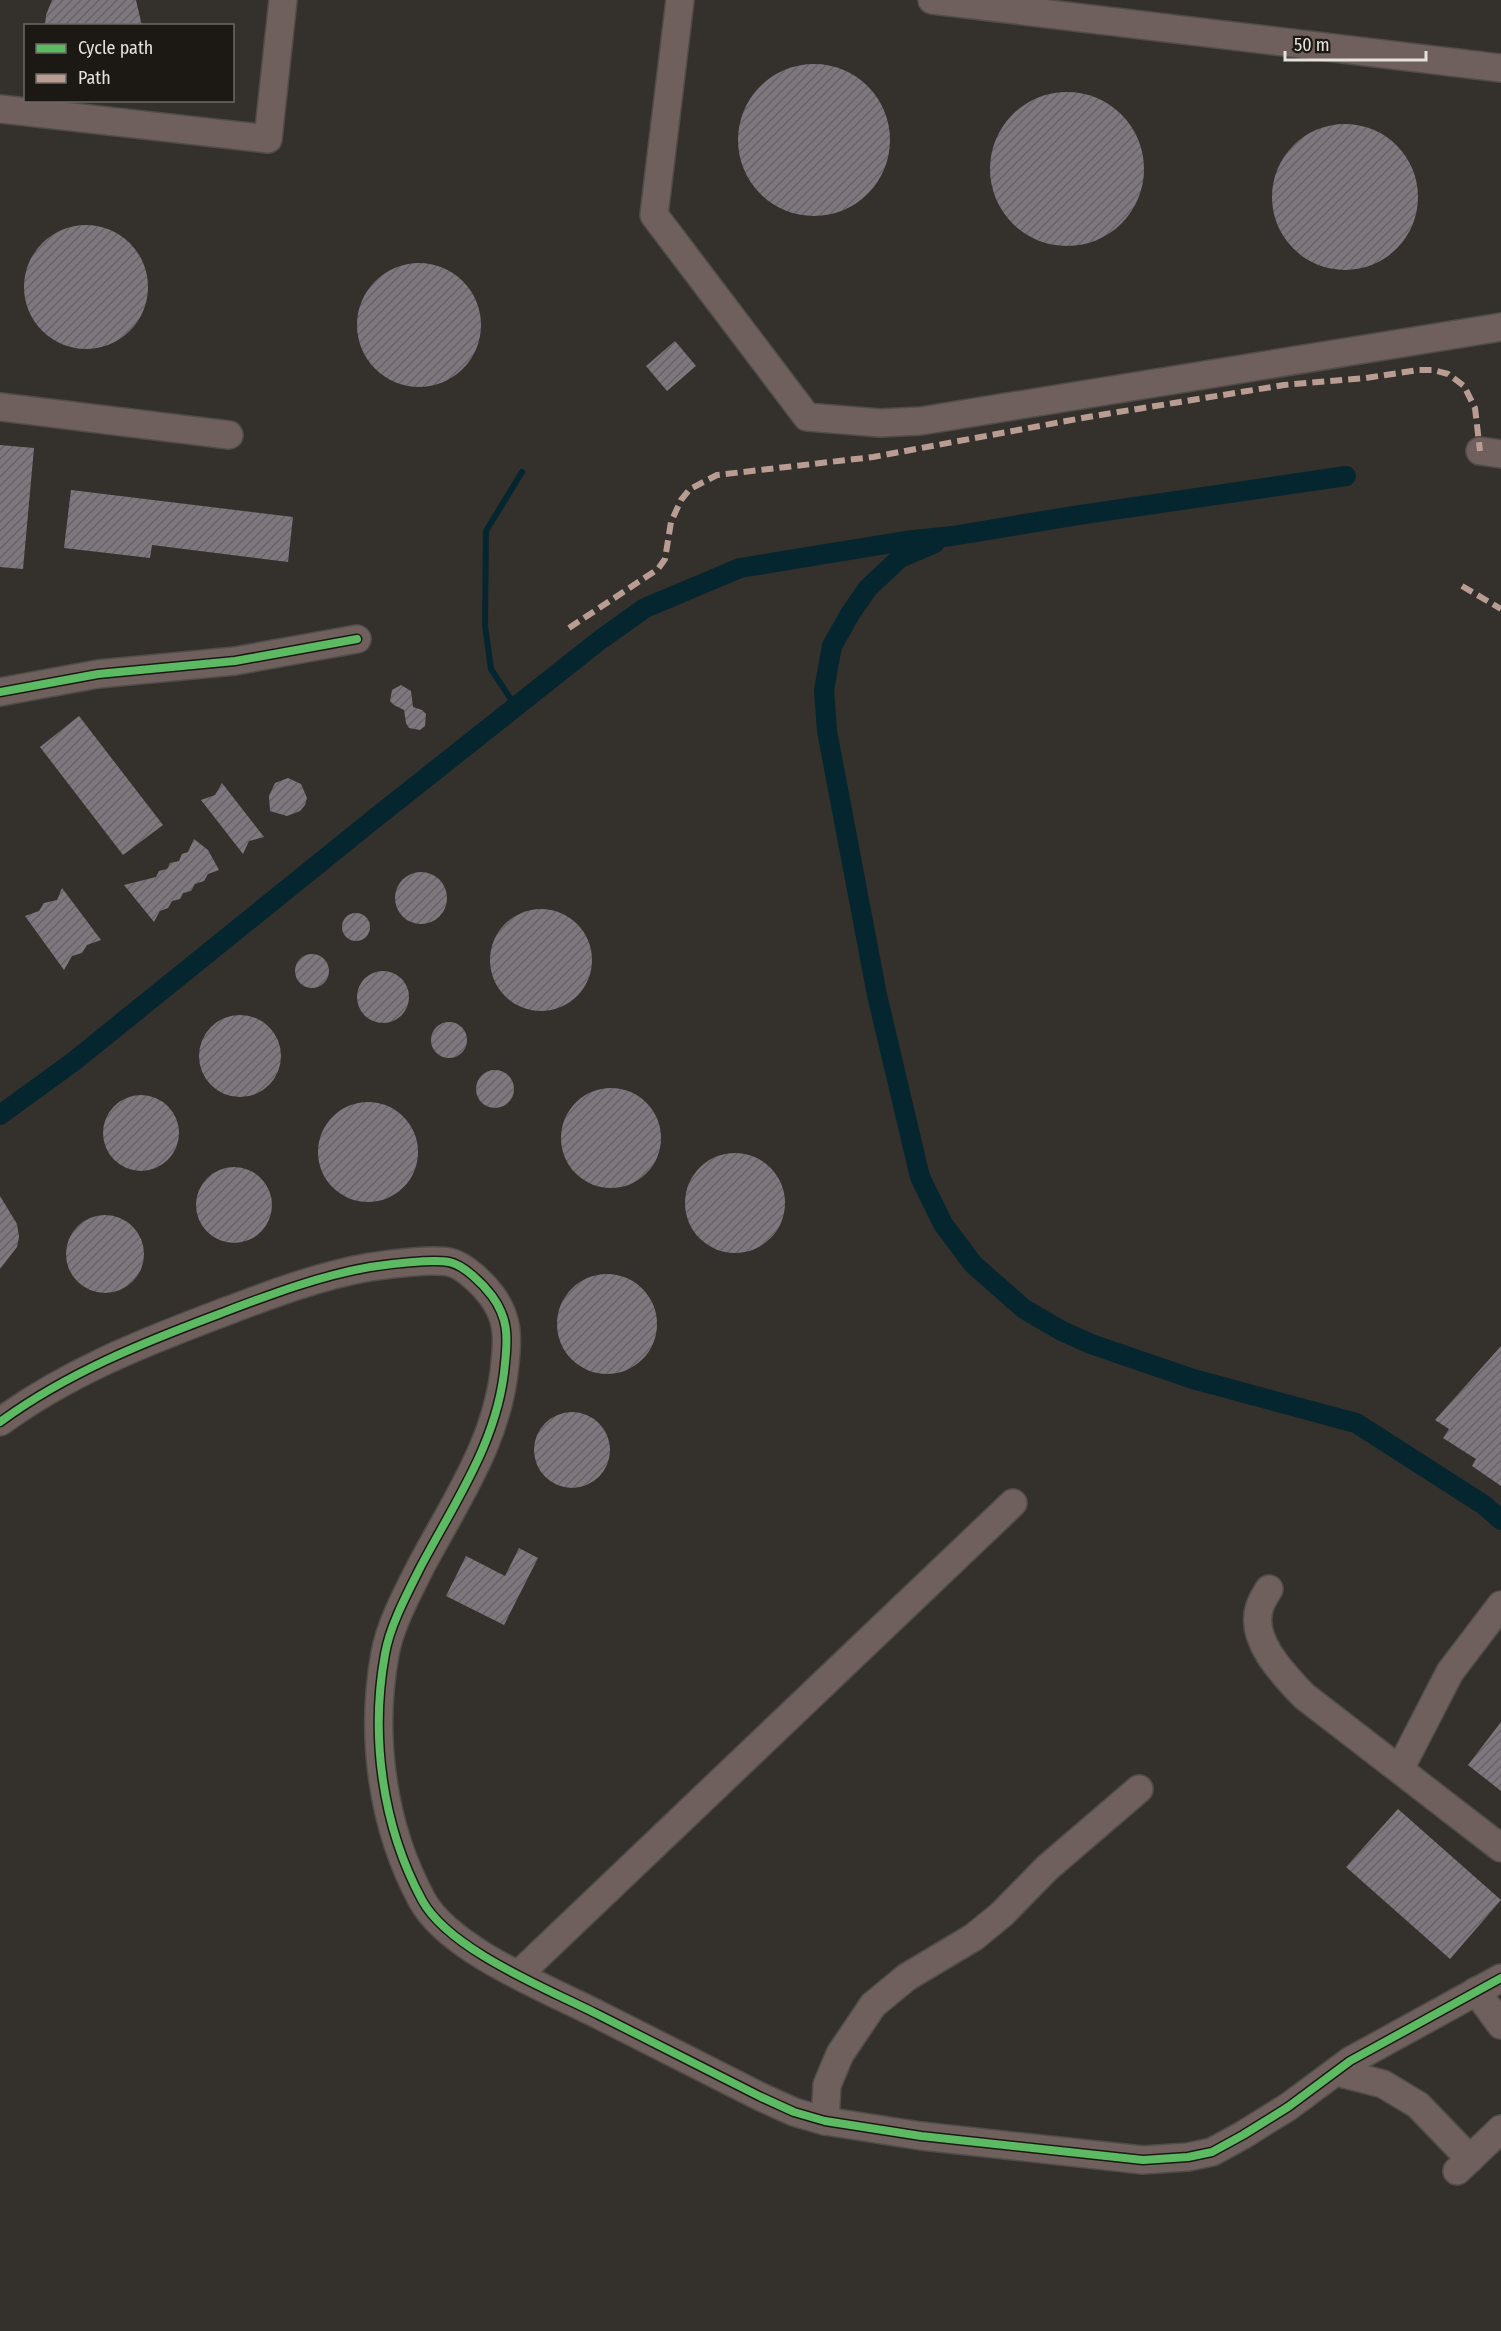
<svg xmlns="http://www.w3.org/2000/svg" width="1501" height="2331" viewBox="0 0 1501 2331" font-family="'Fira Sans Condensed',sans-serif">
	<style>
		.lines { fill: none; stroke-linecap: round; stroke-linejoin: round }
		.stream { stroke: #05262f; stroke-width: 6 }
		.canal { stroke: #05262f; stroke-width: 20 }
		.building { fill: url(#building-hatch) }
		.minor-casing { stroke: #4f4c49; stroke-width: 30 }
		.minor { stroke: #6f605d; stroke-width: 27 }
		.quiet { stroke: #b99d93; stroke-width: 6; stroke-dasharray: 12 6; stroke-linecap: butt }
		.cycleway-casing { stroke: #1c1915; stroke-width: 11 }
		.cycleway { stroke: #5cba63; stroke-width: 8 }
	</style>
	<defs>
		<pattern id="building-hatch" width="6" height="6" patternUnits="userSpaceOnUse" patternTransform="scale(1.5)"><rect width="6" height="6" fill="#7e787e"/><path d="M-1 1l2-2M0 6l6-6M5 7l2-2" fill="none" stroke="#676366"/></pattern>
	</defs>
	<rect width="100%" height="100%" fill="#34302c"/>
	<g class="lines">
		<path class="stream" d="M516 707 491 669 485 625 486 531 522 472"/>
		<g class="canal">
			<path d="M935 543 900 558 868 588 850 614 832 646 824 690 827 731 877 995 920 1177 943 1224 973 1264 1024 1309 1062 1331 1091 1344 1193 1379 1356 1423 1484 1505 1501 1520"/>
			<path d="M0 1115 73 1062 374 819 600 640 645 608 740 568 905 541 952 536 1079 515 1346 476"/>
		</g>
	</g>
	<g class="building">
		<path d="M52 0H136L142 26H45L46 15Z"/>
		<circle cx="814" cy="140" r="76"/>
		<circle cx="1067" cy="169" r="77"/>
		<circle cx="1345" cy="197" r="73"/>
		<circle cx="86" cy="287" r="62"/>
		<circle cx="419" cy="325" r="62"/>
		<path d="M675 341 696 366 667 391 646 366Z"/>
		<path d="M0 445 34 448 23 569 0 567Z"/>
		<path d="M71 490 293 517 288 562 152 545 150 558 64 548Z"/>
		<path d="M401 685 411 691 413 707 422 710 426 714 425 726 420 730 409 728 406 723 404 710 394 705 390 701 392 690Z"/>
		<path d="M79 716 163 825 123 855 40 747Z"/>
		<path d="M288 778 301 784 307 798 305 805 300 811 287 816 270 811 269 796 275 783Z"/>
		<path d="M222 783 264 837 249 841 243 854 201 800 215 795Z"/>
		<path d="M194 839 208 850 219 870 208 874 204 881 195 884 191 891 183 893 180 899 172 901 168 908 160 911 154 922 124 885 156 877 159 871 167 869 170 863 179 861 182 854 188 852Z"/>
		<circle cx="421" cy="898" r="26"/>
		<path d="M62 888 101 940 87 945 82 953 72 956 64 970 25 916 39 911 44 903 57 900Z"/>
		<circle cx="541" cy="960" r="51"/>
		<circle cx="356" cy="927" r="14"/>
		<circle cx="312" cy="971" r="17"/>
		<circle cx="383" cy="997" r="26"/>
		<circle cx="240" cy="1056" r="41"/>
		<circle cx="449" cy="1040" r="18"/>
		<circle cx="495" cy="1089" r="19"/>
		<circle cx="611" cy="1138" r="50"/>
		<circle cx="141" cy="1133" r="38"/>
		<circle cx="368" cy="1152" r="50"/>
		<circle cx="735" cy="1203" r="50"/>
		<circle cx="234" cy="1205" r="38"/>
		<path d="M0 1196 17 1224 19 1237 17 1247 0 1269Z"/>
		<circle cx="105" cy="1254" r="39"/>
		<circle cx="607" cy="1324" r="50"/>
		<path d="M1501 1346V1486L1472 1466 1476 1459 1443 1438 1449 1429 1435 1420Z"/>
		<circle cx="572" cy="1450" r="38"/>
		<path d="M519 1548 538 1558 504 1625 446 1596 466 1556 505 1576Z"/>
		<path d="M1501 1722V1791L1468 1765Z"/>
		<path d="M1398 1809 1501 1900 1450 1959 1346 1867Z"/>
	</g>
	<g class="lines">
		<defs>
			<g id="minor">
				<path d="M680 0 654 215 807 417 880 423 921 421 1501 327"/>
				<path d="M932 0 1501 68"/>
				<path d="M0 109 268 139 283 0"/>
				<path d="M0 407 229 435"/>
				<path d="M1480 451 1501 454"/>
				<path d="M0 692 98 674 235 661 357 639"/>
				<path d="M0 1422C67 1373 142 1343 219 1314 269 1295 318 1276 370 1267 389 1264 431 1259 449 1262 464 1265 483 1284 492 1296 508 1318 508 1336 505 1363 499 1439 456 1500 421 1566 408 1592 390 1625 385 1654 370 1736 382 1826 422 1900 449 1950 548 1989 599 2015 653 2042 707 2070 761 2097L794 2112 825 2121 921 2136 1143 2160 1188 2157 1212 2152 1243 2135 1288 2107 1350 2061 1501 1978"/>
				<path d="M1269 1589C1266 1594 1262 1600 1260 1606 1248 1639 1284 1675 1304 1696L1501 1848"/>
				<path d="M1400 1769 1450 1672 1501 1605"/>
				<path d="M519 1974 1013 1503"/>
				<path d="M1476 1991 1501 2025"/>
				<path d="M1336 2072 1383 2084 1418 2105 1470 2159"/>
				<path d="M825 2121 827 2085 840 2054 873 2005 907 1977 974 1937 1002 1914 1047 1868 1139 1789"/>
				<path d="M1457 2171 1501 2129"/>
			</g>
		</defs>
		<use href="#minor" class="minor-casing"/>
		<use href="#minor" class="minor"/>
		<g class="quiet">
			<path d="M1462 586 1501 609"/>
			<path d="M569 628 658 569 665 559 671 522 681 500 690 489 717 475 873 457 1088 417 1284 385 1366 378 1418 370H1433L1448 374 1464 386 1475 408 1480 451"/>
		</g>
		<defs>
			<g id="cycleway">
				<path d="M0 692 98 674 235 661 357 639"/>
				<path d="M0 1422C67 1373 142 1343 219 1314 269 1295 318 1276 370 1267 389 1264 431 1259 449 1262 464 1265 483 1284 492 1296 508 1318 508 1336 505 1363 499 1439 456 1500 421 1566 408 1592 390 1625 385 1654 370 1736 382 1826 422 1900 449 1950 548 1989 599 2015 653 2042 707 2070 761 2097L794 2112 825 2121 921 2136 1143 2160 1188 2157 1212 2152 1243 2135 1288 2107 1350 2061 1501 1978"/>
			</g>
		</defs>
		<use href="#cycleway" class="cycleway-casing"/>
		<use href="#cycleway" class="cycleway"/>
	</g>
	<rect x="24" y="24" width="210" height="78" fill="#1c1915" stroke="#6c6964" stroke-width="1.5"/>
	<rect x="36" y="44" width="30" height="9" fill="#5cba63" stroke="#6c6964" stroke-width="1.5"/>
	<text x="78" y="54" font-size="18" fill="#e5e1db">Cycle path</text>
	<rect x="36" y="74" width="30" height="9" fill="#b99d93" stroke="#6c6964" stroke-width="1.5"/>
	<text x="78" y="84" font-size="18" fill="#e5e1db">Path</text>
	<path d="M1285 51v9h141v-9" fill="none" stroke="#e5e1db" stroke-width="3"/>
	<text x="1294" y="51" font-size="18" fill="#e5e1db" stroke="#1c1915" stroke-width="4.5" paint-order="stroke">50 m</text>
</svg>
